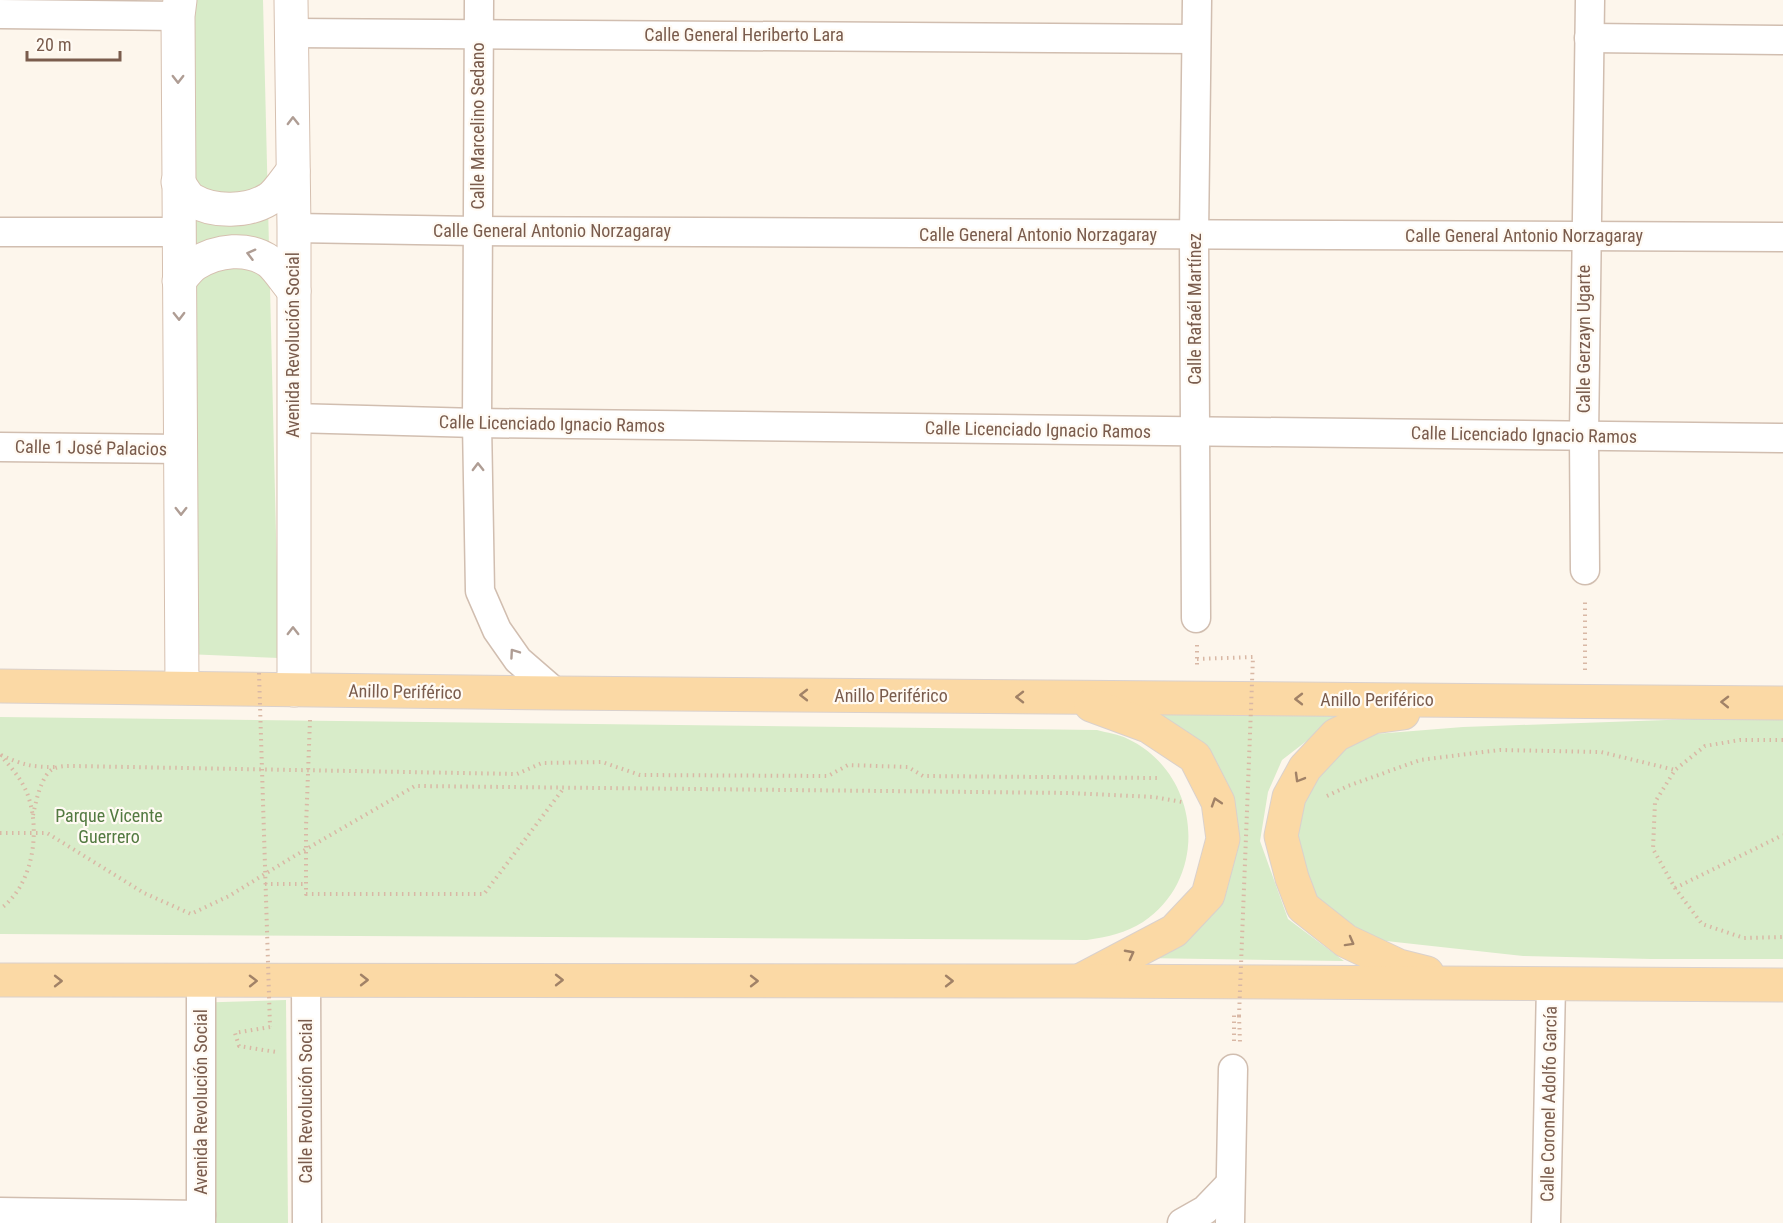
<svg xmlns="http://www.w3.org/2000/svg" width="1783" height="1223" viewBox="0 0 1783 1223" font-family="'Roboto Condensed',sans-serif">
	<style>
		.green { fill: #d8ecc9 }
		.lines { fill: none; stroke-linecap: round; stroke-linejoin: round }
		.street-casing { stroke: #d1beb0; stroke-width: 31 }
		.secondary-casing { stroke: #d6c0b0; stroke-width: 35 }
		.primary-casing { stroke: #dad1cd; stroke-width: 35 }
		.path { stroke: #d9b8a5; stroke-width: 4; stroke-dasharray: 1.5 4.5; stroke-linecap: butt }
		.street { stroke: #fff; stroke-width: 28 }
		.secondary { stroke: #fff; stroke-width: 33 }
		.primary { stroke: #fbd9a5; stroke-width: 33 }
		.path-bridge { stroke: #d9b8a5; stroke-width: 4; stroke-dasharray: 1.5 4.5; stroke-linecap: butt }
		.oneway { stroke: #af9d94 }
		.oneway2 { stroke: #a18267 }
		.labels { text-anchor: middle; stroke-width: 4.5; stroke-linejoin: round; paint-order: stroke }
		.street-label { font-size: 18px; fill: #7a5c4d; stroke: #fffaf3 }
		.park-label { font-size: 18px; fill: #537a41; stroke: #fffaf3 }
	</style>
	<rect width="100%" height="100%" fill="#fdf6ec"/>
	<g class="green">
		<path d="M183 0H263L279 658 186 654Z"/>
		<path d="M1344 712 1282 760 1268 792 1260 841 1288 919 1344 961 1142 958 1214 893 1211 760 1140 713Z"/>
		<path d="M0 717 1097 730C1107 733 1119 734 1128 739 1200 773 1211 877 1143 922 1126 933 1107 937 1087 940L0 934Z"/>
		<path d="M1695 719 1783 720V959H1651L1523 956 1377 940 1311 899 1293 829 1315 774 1363 735 1463 727Z"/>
		<path d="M286 1000 288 1223H189V1003Z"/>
	</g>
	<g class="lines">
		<defs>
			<g id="street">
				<path d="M479 0 477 423 480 591 497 630 518 660 556 693"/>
				<path d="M0 14 178 16"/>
				<path d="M292 33 1196 39"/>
				<path d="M1589 38 1783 40"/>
				<path d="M294 228 477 231 1783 237"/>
				<path d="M0 232H178"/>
				<path d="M293 418 477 423 1783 438"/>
				<path d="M0 447 181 449"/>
				<path d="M1585 570 1584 436 1590 0"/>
				<path d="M1196 618 1194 235 1197 0"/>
				<path d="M306 980 307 1223"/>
				<path d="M201 982V1223"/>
				<path d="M0 1212 201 1215"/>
				<path d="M1182 1223 1205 1210 1230 1184"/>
				<path d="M1230 1223 1233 1069"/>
				<path d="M1546 1223 1551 985"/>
			</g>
			<g id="secondary">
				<path d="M180 0 178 16 182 687"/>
				<path d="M291 0 294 228V690"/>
				<path d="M178 182C182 188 187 197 192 200 214 213 248 212 269 199 278 193 286 179 293 171"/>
				<path d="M179 281C184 275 189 268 195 264 217 250 248 246 270 262 279 270 286 282 294 291"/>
			</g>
			<g id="primary">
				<path d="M0 686 556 693 1783 703"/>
				<path d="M1403 713 1373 717 1336 735 1305 768 1289 797 1281 836 1292 878 1303 907 1346 941 1399 966 1427 973"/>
				<path d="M1083 979 1174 931 1208 895 1223 839 1218 802 1195 757 1148 726 1091 705"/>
				<path d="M0 980 1078 981 1783 985"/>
			</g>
		</defs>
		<use href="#street" class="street-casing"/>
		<use href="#secondary" class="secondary-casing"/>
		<use href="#primary" class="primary-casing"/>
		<g class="path">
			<path d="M1197 645V668"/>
			<path d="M1197 659 1253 657"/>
			<path d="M1585 670V600"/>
			<path d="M310 720 306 827V894H484L563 789"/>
			<path d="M1783 740H1740L1705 746 1675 770 1655 802 1653 849 1675 888 1702 924 1744 938 1783 937"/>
			<path d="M0 755C10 766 21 778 27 793 41 829 34 885 0 909"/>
			<path d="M1 755C23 765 31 767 55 767"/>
			<path d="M1327 796 1348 786 1420 760 1500 750 1601 752 1675 770"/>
			<path d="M33 815C36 802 41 775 53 769 59 766 66 766 73 766L517 774 542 763 602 762 640 775 828 776 848 765 908 767 923 776 1158 778"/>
			<path d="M0 833H47L144 893 191 914 229 896 291 858 415 786 1070 793 1154 797 1182 802"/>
			<path d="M265 884H305"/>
			<path d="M1675 888 1783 835"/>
			<path d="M1239 1016 1240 1042"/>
			<path d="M270 1027 235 1033 239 1046 276 1052"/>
			<path d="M1234 1041V1012"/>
		</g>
		<use href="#street" class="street"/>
		<use href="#secondary" class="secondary"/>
		<use href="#primary" class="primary"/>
		<g class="path-bridge">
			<path d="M259 673 270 1027"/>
			<path d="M1239 1016 1253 657"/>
		</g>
	</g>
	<defs><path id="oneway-chevron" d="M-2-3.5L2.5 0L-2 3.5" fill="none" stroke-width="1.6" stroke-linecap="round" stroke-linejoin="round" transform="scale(1.5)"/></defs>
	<g class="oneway">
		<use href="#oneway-chevron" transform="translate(178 79) rotate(90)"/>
		<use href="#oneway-chevron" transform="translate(293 121) rotate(-91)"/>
		<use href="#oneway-chevron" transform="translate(251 254) rotate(-165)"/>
		<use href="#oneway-chevron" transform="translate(179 316) rotate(89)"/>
		<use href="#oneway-chevron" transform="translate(478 467) rotate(-91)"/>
		<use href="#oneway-chevron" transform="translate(181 511) rotate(90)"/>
		<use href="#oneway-chevron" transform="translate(293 631) rotate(-90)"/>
		<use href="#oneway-chevron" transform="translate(514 653) rotate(-125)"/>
	</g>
	<g class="oneway2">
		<use href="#oneway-chevron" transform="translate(804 695) rotate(-180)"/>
		<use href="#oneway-chevron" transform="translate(1020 697) rotate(-180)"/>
		<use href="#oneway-chevron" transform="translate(1299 699) rotate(-180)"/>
		<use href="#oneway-chevron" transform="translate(1725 702) rotate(-179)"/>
		<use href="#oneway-chevron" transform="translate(1299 778) rotate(120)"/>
		<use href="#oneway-chevron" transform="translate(1216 802) rotate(-108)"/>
		<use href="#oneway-chevron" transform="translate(1350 942) rotate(29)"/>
		<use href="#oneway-chevron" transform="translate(1130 954) rotate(-28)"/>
		<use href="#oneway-chevron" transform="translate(364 980)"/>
		<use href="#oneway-chevron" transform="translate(559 980)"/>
		<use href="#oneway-chevron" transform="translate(58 981)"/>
		<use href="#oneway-chevron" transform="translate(253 981) rotate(-1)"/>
		<use href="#oneway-chevron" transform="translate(754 981)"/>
		<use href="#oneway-chevron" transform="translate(949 981)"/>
	</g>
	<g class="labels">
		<g class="street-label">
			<text x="744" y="41">Calle General Heriberto Lara</text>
			<text transform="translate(478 126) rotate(-90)" y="6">Calle Marcelino Sedano</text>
			<text x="552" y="237">Calle General Antonio Norzagaray</text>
			<text x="1038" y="241">Calle General Antonio Norzagaray</text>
			<text x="1524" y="242">Calle General Antonio Norzagaray</text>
			<text transform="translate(1195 309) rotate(-90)" y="6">Calle Rafaél Martínez</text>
			<text transform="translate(1584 339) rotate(-90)" y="6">Calle Gerzayn Ugarte</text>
			<text transform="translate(293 345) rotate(-90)" y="6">Avenida Revolución Social</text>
			<text transform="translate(552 424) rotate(1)" y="6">Calle Licenciado Ignacio Ramos</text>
			<text transform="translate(1038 430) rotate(1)" y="6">Calle Licenciado Ignacio Ramos</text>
			<text transform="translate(1524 435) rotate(1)" y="6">Calle Licenciado Ignacio Ramos</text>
			<text transform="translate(91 448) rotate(1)" y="6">Calle 1 José Palacios</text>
			<text transform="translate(405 692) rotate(1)" y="6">Anillo Periférico</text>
			<text x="891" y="702">Anillo Periférico</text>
			<text x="1377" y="706">Anillo Periférico</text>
			<text transform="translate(306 1101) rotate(-90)" y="6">Calle Revolución Social</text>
			<text transform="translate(201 1102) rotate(-90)" y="6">Avenida Revolución Social</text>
			<text transform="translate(1549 1104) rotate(-89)" y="6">Calle Coronel Adolfo García</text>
		</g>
		<g class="park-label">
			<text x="109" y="822">Parque Vicente<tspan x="109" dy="21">Guerrero</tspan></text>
		</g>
	</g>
	<path d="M27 51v9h93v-9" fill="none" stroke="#7a5c4d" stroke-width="3"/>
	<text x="36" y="51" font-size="18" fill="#7a5c4d" stroke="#fffaf3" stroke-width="4.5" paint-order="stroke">20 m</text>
</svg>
